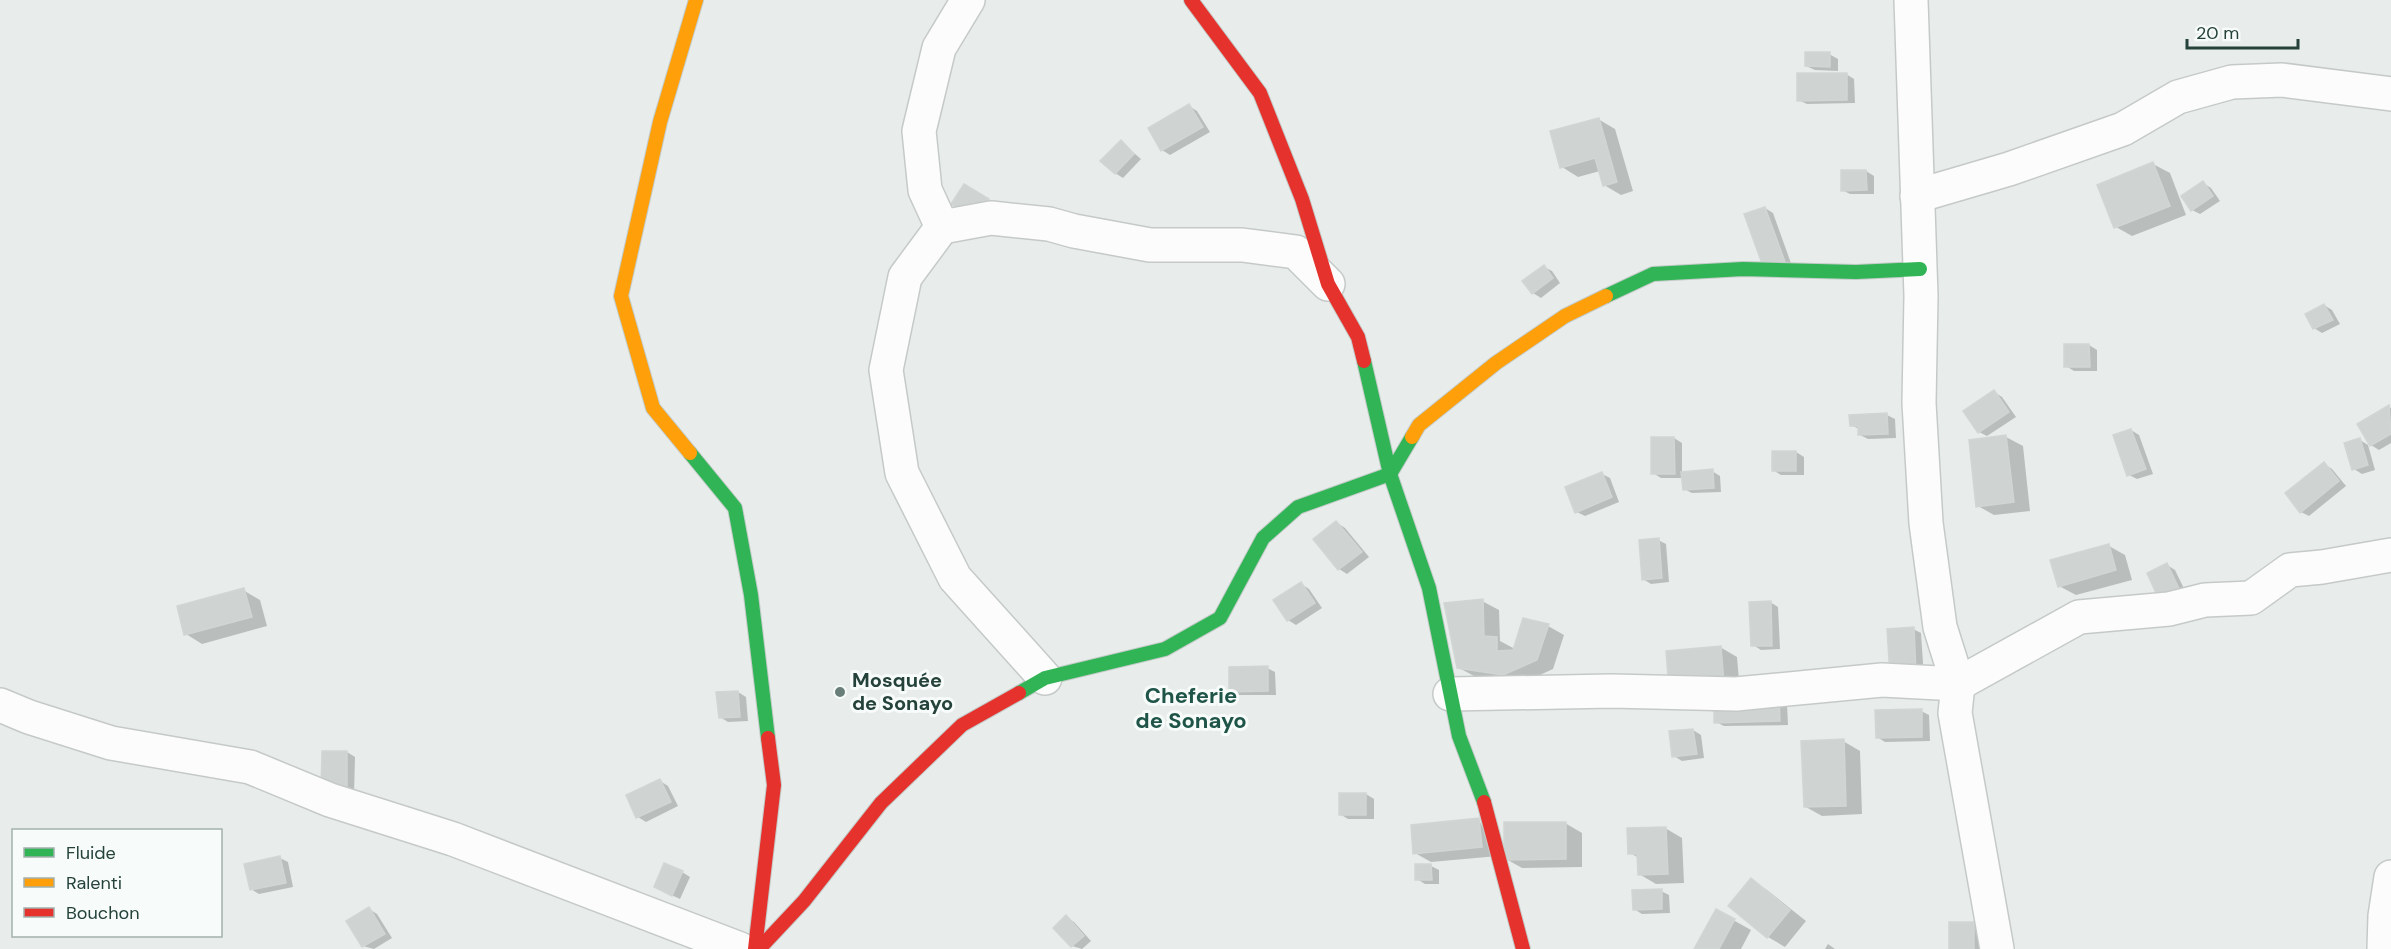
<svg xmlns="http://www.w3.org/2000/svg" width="2391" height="949" viewBox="0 0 2391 949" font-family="'DM Sans',sans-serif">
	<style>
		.shadow { fill: #0003 }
		.building { fill: #cfd4d2; stroke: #d1d6d4; stroke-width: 1.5 }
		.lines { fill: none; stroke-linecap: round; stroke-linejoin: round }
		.street-casing { stroke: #c5cac8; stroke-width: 36 }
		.fast-casing { stroke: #c3cbc8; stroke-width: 16 }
		.slow-casing { stroke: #c3cbc8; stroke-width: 16 }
		.jam-casing { stroke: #c3cbc8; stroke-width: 16 }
		.street { stroke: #fcfcfc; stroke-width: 33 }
		.fast { stroke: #30b455; stroke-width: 14 }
		.slow { stroke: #ff9f0a; stroke-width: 14 }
		.jam { stroke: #e5322d; stroke-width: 14 }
		.poi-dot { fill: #697e78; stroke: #f7fbf9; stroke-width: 2 }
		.labels { text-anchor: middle; stroke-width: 6; stroke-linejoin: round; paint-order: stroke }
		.poi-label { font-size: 20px; font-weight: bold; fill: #24423a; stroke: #f7fbf9; text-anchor: start }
		.quarter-label { font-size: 22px; font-weight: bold; fill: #1f5548; stroke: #f7fbf9 }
	</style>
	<rect width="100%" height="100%" fill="#e8edeb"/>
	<g class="shadow">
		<path d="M1829 54 1838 59V71L1815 70 1806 66Z"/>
		<path d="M1846 74 1854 79 1855 103 1807 104 1798 100Z"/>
		<path d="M1189 106 1197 111 1210 132 1170 155 1162 150Z"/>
		<path d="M1598 119 1615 129 1633 191 1621 195 1604 185 1600 171 1578 177 1562 167Z"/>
		<path d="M1121 142 1141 159 1123 178 1115 173Z"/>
		<path d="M2153 164 2170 173 2186 215 2132 236 2116 227Z"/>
		<path d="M1866 171 1874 176V194H1850L1842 190Z"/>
		<path d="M2203 183 2211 188 2220 201 2200 214 2192 210Z"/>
		<path d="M1765 208 1773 213 1792 266 1774 273Z"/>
		<path d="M1544 267 1552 271 1560 283 1541 298 1533 293Z"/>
		<path d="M2324 305 2332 310 2340 324 2322 333 2314 328Z"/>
		<path d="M2065 345H2089L2097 350V371H2074L2066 366Z"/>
		<path d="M1994 392 2002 397 2016 417 1987 436 1979 432Z"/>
		<path d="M2389 407 2391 408V443L2379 450 2371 445 2359 424Z"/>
		<path d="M1887 415 1895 419 1896 438 1868 439 1860 435 1859 429 1851 425Z"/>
		<path d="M2131 430 2139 435 2153 474 2137 479 2129 475Z"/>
		<path d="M2006 437 2023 446 2030 511 1994 515 1978 506Z"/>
		<path d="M1674 438 1682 443V473L1712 471 1720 476 1721 492 1692 493 1684 489 1683 478H1661L1653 473Z"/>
		<path d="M2360 440 2368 445 2375 470 2362 474 2354 469Z"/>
		<path d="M1796 452 1804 457V475H1781L1773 470Z"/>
		<path d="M2324 464 2332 469 2346 486 2309 516 2301 512Z"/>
		<path d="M1602 474 1610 478 1619 502 1585 516 1577 512Z"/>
		<path d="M1337 523 1345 528 1369 557 1347 574 1339 569 1316 540Z"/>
		<path d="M1658 540 1666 544 1669 582 1651 584 1643 579Z"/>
		<path d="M2109 546 2125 555 2132 580 2076 595 2059 586Z"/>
		<path d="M2167 565 2175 570 2189 599 2171 608Z"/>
		<path d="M1301 584 1309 589 1322 608 1296 625 1288 620Z"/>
		<path d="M243 590 260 600 267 626 202 644 186 634Z"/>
		<path d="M1482 601 1499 610 1500 641 1515 649 1548 626 1564 635 1553 669 1520 684 1476 677 1459 668Z"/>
		<path d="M1770 602 1778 607 1780 649 1761 650 1753 645Z"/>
		<path d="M1913 629 1921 633 1924 678 1889 630Z"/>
		<path d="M1720 647 1737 657 1740 692 1668 652Z"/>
		<path d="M1267 668 1275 672 1276 695H1239L1231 691Z"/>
		<path d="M738 692 746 697 748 721 728 722 720 717 718 694Z"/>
		<path d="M1787 704 1788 725 1724 726 1716 722Z"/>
		<path d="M1921 711 1929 715 1930 741 1885 742 1877 737Z"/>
		<path d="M1693 730 1701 735 1704 758 1682 761 1674 756Z"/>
		<path d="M1843 741 1860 751 1862 814 1822 816 1806 807Z"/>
		<path d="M347 752 355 757 354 795 331 794Z"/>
		<path d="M660 781 668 786 678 806 646 822 638 817Z"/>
		<path d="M1366 794 1374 799V819H1348L1340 814Z"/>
		<path d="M1479 820 1498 856 1431 862 1415 853Z"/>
		<path d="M1565 823 1582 833V867L1522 868 1506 859Z"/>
		<path d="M1665 828 1682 838 1684 883 1656 884 1639 874V858L1630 853Z"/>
		<path d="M280 858 288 862 293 887 259 894 251 889Z"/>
		<path d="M1431 866 1439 870V884H1425L1417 879Z"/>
		<path d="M682 872 690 877 680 899 663 891Z"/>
		<path d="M1751 880 1767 890 1806 921 1785 947 1768 937 1730 906Z"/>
		<path d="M1661 891 1669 895 1670 913 1642 914 1634 909Z"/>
		<path d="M369 909 377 914 392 938 374 949 363 946Z"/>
		<path d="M1717 911 1751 930 1741 949H1696Z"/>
		<path d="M1066 917 1074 922 1091 941 1082 949 1072 946 1055 928Z"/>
		<path d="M1973 924 1981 929 1982 949H1951Z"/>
		<path d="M1828 944 1835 949H1836H1825Z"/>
	</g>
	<g class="building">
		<path d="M1805 52H1830V67L1805 66Z"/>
		<path d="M1797 73H1847V100L1797 101Z"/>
		<path d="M1189 104 1203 127 1161 151 1148 128Z"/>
		<path d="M1599 118 1617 182 1603 186 1595 158 1560 168 1550 131Z"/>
		<path d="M1121 140 1134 154 1115 174 1100 161Z"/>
		<path d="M2153 162 2170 206 2114 228 2097 185Z"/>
		<path d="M1841 170H1866L1867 190 1841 191Z"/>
		<path d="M2203 181 2213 196 2191 211 2181 196Z"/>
		<path d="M964 184 989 199 976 219 951 204Z"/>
		<path d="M1765 207 1785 262 1764 269 1744 214Z"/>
		<path d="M1544 265 1553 278 1532 294 1522 281Z"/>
		<path d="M2324 304 2333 320 2313 329 2305 314Z"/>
		<path d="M2064 344H2089L2090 367H2064Z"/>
		<path d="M1994 390 2009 412 1978 433 1963 411Z"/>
		<path d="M2389 405 2391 434 2370 446 2357 424Z"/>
		<path d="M1887 413 1888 434 1858 435V426H1850L1849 415Z"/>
		<path d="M2131 429 2146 469 2127 476 2113 435Z"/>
		<path d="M2006 435 2014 502 1976 507 1969 440Z"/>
		<path d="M1651 437H1674L1675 474H1651Z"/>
		<path d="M2360 438 2368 465 2352 470 2344 443Z"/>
		<rect x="1772" y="451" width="24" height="20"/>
		<path d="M2324 462 2339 481 2300 513 2285 493Z"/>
		<path d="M1713 469 1714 488 1683 490 1681 472Z"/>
		<path d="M1602 472 1612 497 1575 513 1565 487Z"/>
		<path d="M1336 521 1362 552 1338 570 1313 539Z"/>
		<path d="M1659 538 1662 578 1642 580 1639 540Z"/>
		<path d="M2109 544 2116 570 2058 587 2050 560Z"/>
		<path d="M2167 563 2182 595 2161 604 2147 573Z"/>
		<path d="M1301 582 1315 603 1287 621 1273 600Z"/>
		<path d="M244 588 252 617 184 635 177 606Z"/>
		<path d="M1483 599 1484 636 1497 637V651L1513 650 1523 618 1549 624 1537 660 1503 675 1457 668 1444 603Z"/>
		<path d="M1771 601 1772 646H1751L1749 602Z"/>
		<path d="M1914 627 1916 674 1890 676 1887 629Z"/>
		<path d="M1721 646 1724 684 1669 688 1666 651Z"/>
		<path d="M1268 666V691L1229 692V667Z"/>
		<path d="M738 691 740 717 719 718 716 692Z"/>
		<path d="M1779 698 1780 721 1714 723V700Z"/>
		<path d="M1922 709V737L1876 738 1875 710Z"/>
		<path d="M1693 729 1697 754 1672 757 1669 731Z"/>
		<path d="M1844 739 1846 806 1804 807 1801 741Z"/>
		<path d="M322 751H347V791H321Z"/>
		<path d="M660 779 671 802 636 818 626 795Z"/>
		<rect x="1339" y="793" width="27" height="22"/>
		<path d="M1479 818 1482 847 1413 854 1411 825Z"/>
		<path d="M1504 822H1566V859L1504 860Z"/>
		<path d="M1666 827 1668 874 1638 875 1637 854H1628L1627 828Z"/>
		<path d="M280 856 286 883 250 890 244 864Z"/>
		<path d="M664 863 683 871 672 896 654 887Z"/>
		<path d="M1415 864H1431L1432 880H1415Z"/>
		<path d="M1751 878 1790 910 1767 938 1728 906Z"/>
		<path d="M1662 889V909L1633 910 1632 890Z"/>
		<path d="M369 907 385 934 362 947 346 921Z"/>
		<path d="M1716 909 1735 919 1719 949H1694Z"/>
		<path d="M1066 915 1084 936 1071 947 1053 928Z"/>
		<rect x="1949" y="922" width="25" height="27"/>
	</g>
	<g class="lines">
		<defs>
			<g id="street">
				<path d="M1911 0 1921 296 1919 403 1926 523 1940 627 1958 684 1955 713 1997 949"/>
				<path d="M1917 196 2009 169 2123 129 2178 97 2232 82 2282 80 2391 94"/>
				<path d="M942 227 925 190 919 131 939 48 968 0"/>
				<path d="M1045 678 955 578 902 473 886 370 905 277 942 227 991 218 1049 224 1074 231 1150 245H1242L1296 252 1328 284"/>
				<path d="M1450 694 1612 691 1736 694 1882 680 1958 684 2079 617 2169 609 2205 600 2251 598 2290 570 2322 567 2391 555"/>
				<path d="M0 705 29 717 111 743 250 767 330 800 453 839 740 949"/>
				<path d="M2384 949 2385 916 2391 877"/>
			</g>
			<g id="fast">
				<path d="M1606 296 1653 274 1743 269 1856 272 1920 269"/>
				<path d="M1364 361 1390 474 1429 588 1459 736 1484 802"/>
				<path d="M690 453 735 508 751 595 768 738"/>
				<path d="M1019 693 1045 678 1165 649 1220 618 1263 538 1298 507 1390 474 1412 437"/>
			</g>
			<g id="slow">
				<path d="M1412 437 1419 425 1496 363 1565 316 1606 296"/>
				<path d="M690 453 653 408 621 296 660 122 696 0"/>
			</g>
			<g id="jam">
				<path d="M1191 0 1260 93 1302 199 1328 284 1358 337 1364 361"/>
				<path d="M1484 802 1523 949"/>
				<path d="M755 949 774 785 768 738"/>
				<path d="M759 949 804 901 881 803 962 725 1019 693"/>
			</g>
		</defs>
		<use href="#street" class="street-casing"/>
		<use href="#fast" class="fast-casing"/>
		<use href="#slow" class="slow-casing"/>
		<use href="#jam" class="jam-casing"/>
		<use href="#street" class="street"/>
		<use href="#fast" class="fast"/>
		<use href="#slow" class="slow"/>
		<use href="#jam" class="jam"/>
	</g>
	<circle class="poi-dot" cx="840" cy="692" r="6"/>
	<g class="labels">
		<g class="poi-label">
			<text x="852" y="687">Mosquée<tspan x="852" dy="23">de Sonayo</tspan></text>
		</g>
		<g class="quarter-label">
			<text x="1191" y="703">Cheferie<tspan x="1191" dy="25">de Sonayo</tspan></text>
		</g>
	</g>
	<rect x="12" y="829" width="210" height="108" fill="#f7fbf9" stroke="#a3b1ad" stroke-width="1.5"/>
	<rect x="24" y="848" width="30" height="9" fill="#30b455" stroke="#a3b1ad" stroke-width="1.5"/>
	<text x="66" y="859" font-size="18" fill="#24423a">Fluide</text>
	<rect x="24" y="878" width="30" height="9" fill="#ff9f0a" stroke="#a3b1ad" stroke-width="1.5"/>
	<text x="66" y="889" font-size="18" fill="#24423a">Ralenti</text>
	<rect x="24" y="908" width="30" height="9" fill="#e5322d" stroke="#a3b1ad" stroke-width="1.5"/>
	<text x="66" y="919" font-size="18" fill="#24423a">Bouchon</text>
	<path d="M2187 39v9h111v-9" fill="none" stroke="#24423a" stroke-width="3"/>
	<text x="2196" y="39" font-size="18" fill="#24423a" stroke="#f7fbf9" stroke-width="4.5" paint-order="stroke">20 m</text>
</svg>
